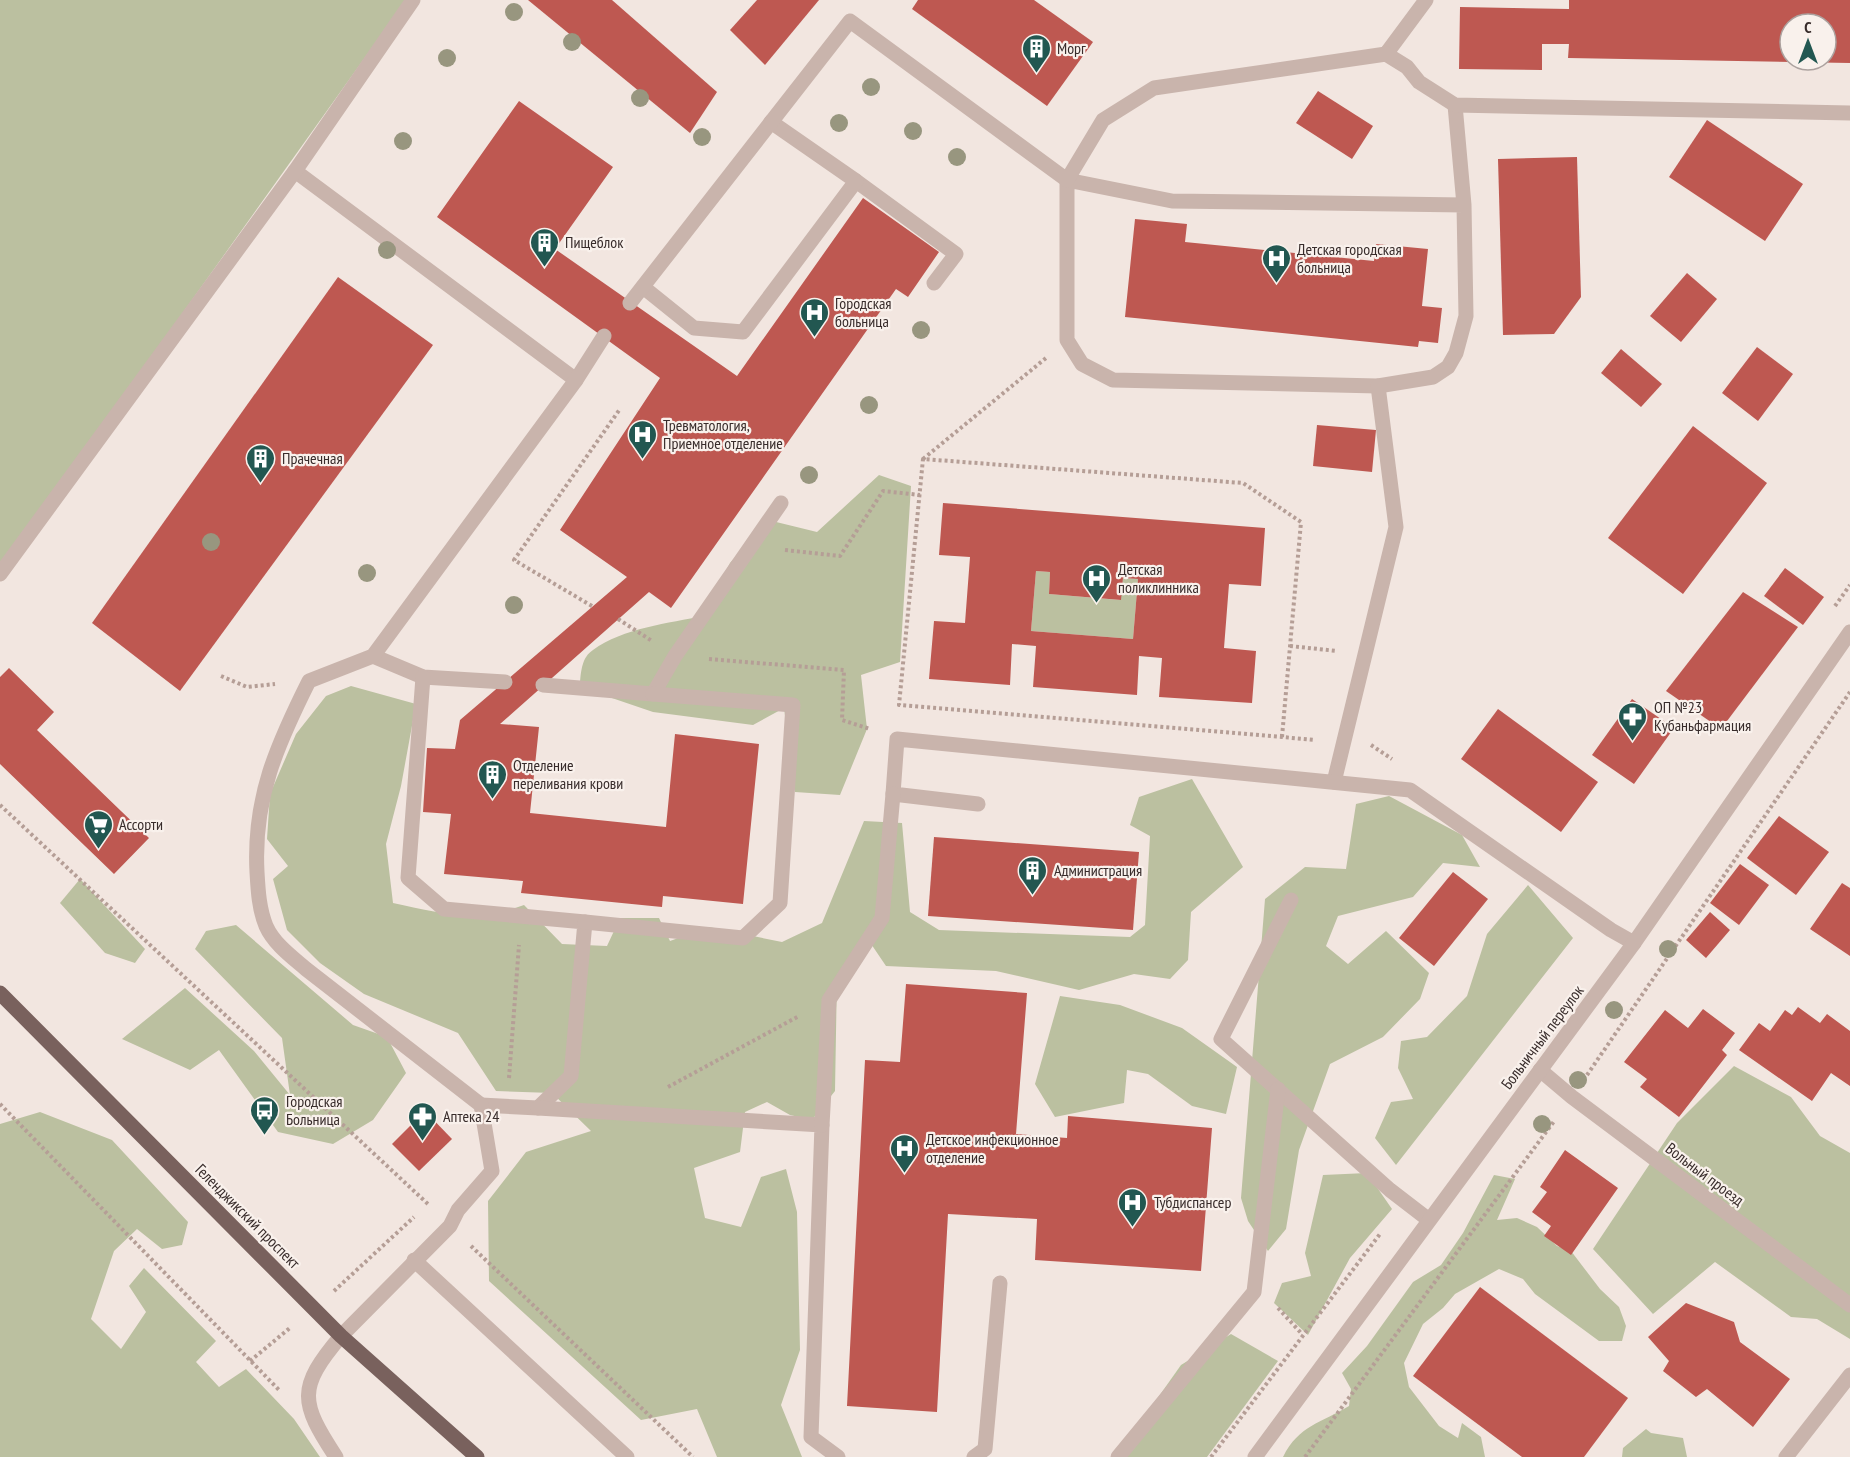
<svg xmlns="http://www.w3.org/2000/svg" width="1850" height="1457" viewBox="0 0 1850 1457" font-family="'PT Sans Narrow',sans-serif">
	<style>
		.green { fill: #bbc0a0 }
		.building { fill: #be5851; fill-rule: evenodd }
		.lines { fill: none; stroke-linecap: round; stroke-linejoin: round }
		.path { stroke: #b59e96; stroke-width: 4; stroke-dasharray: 3 3; stroke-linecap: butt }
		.lane { stroke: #c9b4ac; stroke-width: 15 }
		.street { stroke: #c9b4ac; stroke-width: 15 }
		.primary { stroke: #79615d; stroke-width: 15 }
		.tree { fill: #98967f }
		.labels { text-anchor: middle; stroke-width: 4.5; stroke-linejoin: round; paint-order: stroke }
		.poi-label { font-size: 16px; fill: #382c2b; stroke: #f9f1ec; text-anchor: start }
		.street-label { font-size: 16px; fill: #382c2b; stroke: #f9f1ec }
	</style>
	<rect width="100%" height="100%" fill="#f2e6e0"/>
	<g class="green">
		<path d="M0 0H406L0 569Z"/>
		<path d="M879 475 911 486 900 662 861 675 867 729 840 795 795 792 784 708 753 725 653 712 606 696 580 683C581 671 582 657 593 650 623 628 669 623 704 616L730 563 768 520 817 532Z"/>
		<path d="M1036 571 1050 572 1049 594 1120 600 1123 578 1138 579 1133 639 1031 631Z"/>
		<path d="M351 686 416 704 401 786 386 844 393 903C442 914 475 922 524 905L562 944 607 946 620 918H659L670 941 709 927 782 942 822 923 864 821 902 823 910 912 939 930 1130 937 1145 925 1150 836 1130 825 1139 797 1192 779 1243 867 1191 912 1188 960 1170 979 1134 974 1079 990 996 971 886 966 865 935 837 975 835 1091 812 1120 790 1115 767 1102 745 1112 740 1152 694 1168 705 1218 741 1227 761 1177 786 1169 797 1212 800 1350 781 1405 802 1457H717L697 1409 641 1420 489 1281 488 1201 526 1152 591 1131 552 1093 496 1091 458 1033 364 994 320 963 287 930 273 879 288 866 267 839 270 794 296 734 326 696Z"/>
		<path d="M1389 796 1462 835 1480 867 1443 863 1413 897 1338 916 1326 946 1348 964 1386 931 1429 973 1420 999 1383 1037 1330 1064 1299 1150 1286 1229 1268 1251 1248 1221 1241 1198 1265 899 1305 867 1346 869 1356 804Z"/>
		<path d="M80 879 145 949 135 963 105 953 60 903Z"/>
		<path d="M1528 885 1573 938 1396 1165 1375 1138 1391 1102 1413 1099 1398 1068 1401 1041 1427 1037 1467 996 1487 934Z"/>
		<path d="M236 925 353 1025 387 1037 406 1073 373 1120 333 1144 278 1132 219 1050 190 1070 122 1039 185 988 254 1051 290 1095 282 1038 195 949 206 931Z"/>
		<path d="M1060 996 1120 1005 1182 1028 1237 1067 1226 1114 1192 1106 1148 1074 1127 1070 1124 1103 1055 1117 1035 1084Z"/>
		<path d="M1734 1066 1791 1097 1820 1136 1850 1153V1339L1817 1319 1791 1317 1715 1262 1653 1314 1593 1249 1677 1123Z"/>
		<path d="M40 1112 112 1140 188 1222 182 1245 162 1249 137 1229 114 1251 91 1319 121 1349 146 1312 129 1286 144 1268 216 1341 196 1362 219 1387 246 1369 294 1419 320 1457H0V1124Z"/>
		<path d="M1367 1173 1392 1209 1350 1258 1308 1335 1274 1303 1282 1283 1311 1276 1305 1253 1323 1175Z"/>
		<path d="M1494 1175 1515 1179 1497 1220 1517 1218 1537 1227 1557 1246 1571 1251 1600 1289 1619 1307 1626 1326 1622 1341H1599L1535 1294 1523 1279 1499 1269 1455 1294 1443 1308 1423 1324 1404 1363 1409 1387 1439 1426 1458 1438 1462 1423 1481 1437 1485 1457H1283C1299 1425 1321 1423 1349 1406L1351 1389 1342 1373 1367 1346 1413 1282 1441 1265 1463 1233Z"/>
		<path d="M1231 1334 1278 1361 1207 1457H1116L1181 1365Z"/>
		<path d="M1646 1429 1651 1433 1683 1438 1687 1457H1622L1623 1448Z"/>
	</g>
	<g class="building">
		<path d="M528 0H612L717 92 690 133Z"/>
		<path d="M757 0H819L765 65 730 30Z"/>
		<path d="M918 0H1034L1093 42 1047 106 912 9Z"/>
		<path d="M1569 0H1850V63L1568 58 1569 44H1542V70L1459 69 1460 7 1569 9ZM1790 24H1826V60H1790Z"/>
		<path d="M1318 91 1373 126 1352 159 1296 123Z"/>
		<path d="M519 101 613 167 555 249 737 376 863 198 939 252 908 297 896 289 671 608 649 592 500 724 539 727 530 813 666 827 675 734 759 744 743 904 663 896 662 907 521 893 523 881 444 874 451 814 423 812 427 748 455 749 460 720 627 577 560 530 660 378 437 217Z"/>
		<path d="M1707 120 1803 184 1765 241 1669 177Z"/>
		<path d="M1577 157 1581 297 1554 334 1503 335 1498 159Z"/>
		<path d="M1135 219 1187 224 1185 242 1374 261 1376 244 1428 249 1422 306 1442 308 1438 343 1419 341 1418 347 1125 317Z"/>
		<path d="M1687 273 1717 299 1681 342 1650 316Z"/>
		<path d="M338 277 433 345 180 691 92 623Z"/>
		<path d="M1757 347 1793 374 1758 421 1722 393Z"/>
		<path d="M1621 349 1662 384 1641 407 1601 373Z"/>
		<path d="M1317 425 1376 430 1372 472 1313 466Z"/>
		<path d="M1693 426 1767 483 1683 594 1608 538Z"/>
		<path d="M943 503 1265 528 1261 586 1229 584 1224 648 1256 651 1252 703 1159 697 1162 658 1139 656 1137 695 1033 687 1036 646 1012 644 1010 685 929 679 934 621 965 623 970 557 939 555ZM1036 571 1050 572 1049 594 1121 600 1123 578 1138 579 1133 639 1031 631Z"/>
		<path d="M1785 568 1824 597 1803 625 1764 596Z"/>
		<path d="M1743 592 1798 627 1721 729 1666 691Z"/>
		<path d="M9 668 54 712 37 730 149 838 114 874 0 764V677Z"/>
		<path d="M1632 699 1674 728 1634 784 1592 755Z"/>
		<path d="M1498 709 1598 782 1561 832 1461 759Z"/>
		<path d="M1779 816 1829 852 1796 895 1747 858Z"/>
		<path d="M934 837 1139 852 1133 930 928 916Z"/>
		<path d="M1740 864 1769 885 1739 925 1710 903Z"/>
		<path d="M1453 872 1488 899 1434 966 1399 938Z"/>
		<path d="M1842 883 1850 888V956L1810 929Z"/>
		<path d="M1710 912 1730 930 1706 958 1686 940Z"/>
		<path d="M906 984 1027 993 1016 1134 1067 1138 1068 1116 1212 1128 1201 1271 1035 1260 1037 1219 948 1214 937 1412 847 1406 865 1060 900 1062Z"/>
		<path d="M1798 1007 1820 1023 1827 1014 1850 1031V1086L1831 1073 1812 1101 1739 1050 1759 1023 1770 1031 1785 1010 1792 1015Z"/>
		<path d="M1703 1009 1735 1033 1722 1050 1727 1055 1679 1117 1640 1087 1647 1079 1624 1062 1665 1010 1688 1028Z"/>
		<path d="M425 1111 452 1139 419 1171 392 1144Z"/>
		<path d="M1565 1150 1618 1188 1571 1255 1544 1236 1551 1226 1532 1212 1547 1192 1540 1187Z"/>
		<path d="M1480 1287 1628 1398 1584 1457H1522L1413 1376Z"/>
		<path d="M1686 1303 1734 1322 1740 1342 1790 1379 1753 1427 1707 1389 1696 1397 1663 1371 1669 1361 1648 1337Z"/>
	</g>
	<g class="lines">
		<g class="path">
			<path d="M923 459 1046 358"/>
			<path d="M785 550 840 556 883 491 920 495"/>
			<path d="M592 606 514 560 620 409"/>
			<path d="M1835 606 1850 585"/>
			<path d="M618 619 652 641"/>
			<path d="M1290 646 1337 651"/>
			<path d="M709 659 844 670 842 720 870 729"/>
			<path d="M221 676 247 687 275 684"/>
			<path d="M1282 737 1301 522 1243 483 923 459 899 705 1282 737 1315 740"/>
			<path d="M1371 745 1392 759"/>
			<path d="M0 805 429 1205"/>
			<path d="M1587 1075 1850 692"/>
			<path d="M509 1078 519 945"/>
			<path d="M668 1087 799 1016"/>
			<path d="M0 1104 280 1391"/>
			<path d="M471 1246 693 1457"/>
			<path d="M334 1291 414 1217"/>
			<path d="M1278 1308 1302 1334"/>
			<path d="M250 1361 291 1327"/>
			<path d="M1211 1457 1380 1234"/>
			<path d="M1305 1457 1555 1120"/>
		</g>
		<g class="lane">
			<path d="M1386 54 1426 0"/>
			<path d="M1455 105 1464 205 1466 316 1456 353 1448 367 1433 377 1378 386 1113 380 1082 364 1067 340V180L1172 201 1464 205"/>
			<path d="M295 171 576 380"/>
			<path d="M856 181 956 254 934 283"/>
			<path d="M643 287 694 328 743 332 856 181 771 122"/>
			<path d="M630 303 850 21 1067 180 1103 120 1154 88 1386 54 1407 67 1419 82 1455 105 1850 113"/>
			<path d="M0 574 295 171 413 0"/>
			<path d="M373 656 423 677 505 682"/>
			<path d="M423 677 408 878 444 909 585 922 571 1076 538 1108 481 1105"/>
			<path d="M543 685 653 694 675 656 781 503"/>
			<path d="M1334 782 1396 527 1378 386"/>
			<path d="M978 804 893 794 897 739 1410 790 1611 930 1634 943"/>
			<path d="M1291 900 1221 1039 1390 1190 1429 1220"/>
			<path d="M585 922 743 938 780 903 793 705 653 694"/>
			<path d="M538 1108 822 1125 811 1437 838 1457"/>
			<path d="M822 1125 829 1000 882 918 893 794"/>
			<path d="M414 1260 627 1457"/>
			<path d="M341 1336 450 1226 458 1210 492 1171 481 1105 306 969C292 957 274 944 266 926 259 909 258 890 257 872 253 798 277 745 309 681L373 656 576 380 604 336"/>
			<path d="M974 1457 985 1449 1000 1283"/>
			<path d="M1118 1457 1254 1292 1278 1089"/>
		</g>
		<g class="street">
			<path d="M1540 1070 1572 1097 1850 1305"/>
			<path d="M336 1457C300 1402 297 1388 341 1336"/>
			<path d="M1255 1457 1634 943 1850 632"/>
			<path d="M1786 1457 1850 1375"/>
		</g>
		<path class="primary" d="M0 993 341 1336 477 1457"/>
	</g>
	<g class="tree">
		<circle cx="514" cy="12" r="9"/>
		<circle cx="572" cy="42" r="9"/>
		<circle cx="447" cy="58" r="9"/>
		<circle cx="871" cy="87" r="9"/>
		<circle cx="640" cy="98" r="9"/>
		<circle cx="839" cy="123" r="9"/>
		<circle cx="913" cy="131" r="9"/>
		<circle cx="702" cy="137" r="9"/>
		<circle cx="403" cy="141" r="9"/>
		<circle cx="957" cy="157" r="9"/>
		<circle cx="387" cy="250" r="9"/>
		<circle cx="921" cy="330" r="9"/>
		<circle cx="869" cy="405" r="9"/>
		<circle cx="809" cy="475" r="9"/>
		<circle cx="211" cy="542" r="9"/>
		<circle cx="367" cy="573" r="9"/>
		<circle cx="514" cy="605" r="9"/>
		<circle cx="1668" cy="949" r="9"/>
		<circle cx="1614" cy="1010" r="9"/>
		<circle cx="1578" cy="1080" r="9"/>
		<circle cx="1542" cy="1124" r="9"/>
	</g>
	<defs>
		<symbol id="building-pin" viewBox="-11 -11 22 30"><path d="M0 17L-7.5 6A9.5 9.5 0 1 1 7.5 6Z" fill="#225751" stroke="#f9f1ec"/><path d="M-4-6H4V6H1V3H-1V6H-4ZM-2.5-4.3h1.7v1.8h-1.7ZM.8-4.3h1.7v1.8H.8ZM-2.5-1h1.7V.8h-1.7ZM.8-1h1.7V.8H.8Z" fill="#fff"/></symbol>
		<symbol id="hospital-pin" viewBox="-11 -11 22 30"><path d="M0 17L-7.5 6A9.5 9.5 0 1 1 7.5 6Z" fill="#225751" stroke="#f9f1ec"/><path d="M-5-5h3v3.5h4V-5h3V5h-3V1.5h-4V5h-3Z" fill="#fff"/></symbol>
		<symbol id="pharmacy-pin" viewBox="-11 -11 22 30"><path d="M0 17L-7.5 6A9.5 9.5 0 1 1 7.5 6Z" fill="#225751" stroke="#f9f1ec"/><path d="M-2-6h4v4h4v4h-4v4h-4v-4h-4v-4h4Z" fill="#fff"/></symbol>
		<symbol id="supermarket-pin" viewBox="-11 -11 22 30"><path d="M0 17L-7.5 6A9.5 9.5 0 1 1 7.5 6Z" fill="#225751" stroke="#f9f1ec"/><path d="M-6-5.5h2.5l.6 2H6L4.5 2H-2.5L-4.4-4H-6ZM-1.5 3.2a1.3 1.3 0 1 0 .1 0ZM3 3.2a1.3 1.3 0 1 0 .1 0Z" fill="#fff"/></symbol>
		<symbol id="bus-pin" viewBox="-11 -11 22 30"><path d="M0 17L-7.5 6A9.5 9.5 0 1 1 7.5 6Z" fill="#225751" stroke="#f9f1ec"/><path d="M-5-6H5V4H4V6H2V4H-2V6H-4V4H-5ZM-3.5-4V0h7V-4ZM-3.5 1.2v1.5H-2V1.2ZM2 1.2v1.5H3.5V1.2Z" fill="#fff"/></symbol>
	</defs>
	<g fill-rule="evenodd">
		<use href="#building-pin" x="1020" y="32" width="33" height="45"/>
		<use href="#building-pin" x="528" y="226" width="33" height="45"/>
		<use href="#hospital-pin" x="1260" y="242" width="33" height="45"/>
		<use href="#hospital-pin" x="798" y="296" width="33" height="45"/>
		<use href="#hospital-pin" x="626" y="418" width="33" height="45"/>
		<use href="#building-pin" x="244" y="442" width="33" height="45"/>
		<use href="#hospital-pin" x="1080" y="562" width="33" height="45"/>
		<use href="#pharmacy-pin" x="1616" y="700" width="33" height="45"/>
		<use href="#building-pin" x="476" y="758" width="33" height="45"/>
		<use href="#supermarket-pin" x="82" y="808" width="33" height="45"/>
		<use href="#building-pin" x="1016" y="854" width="33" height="45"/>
		<use href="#bus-pin" x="248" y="1094" width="33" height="45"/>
		<use href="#pharmacy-pin" x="406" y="1100" width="33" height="45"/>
		<use href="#hospital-pin" x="888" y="1132" width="33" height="45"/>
		<use href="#hospital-pin" x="1116" y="1186" width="33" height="45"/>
	</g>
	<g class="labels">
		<g class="poi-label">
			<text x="1057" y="54">Морг</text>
			<text x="565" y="248">Пищеблок</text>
			<text x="1297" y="255">Детская городская<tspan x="1297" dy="18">больница</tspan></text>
			<text x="835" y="309">Городская<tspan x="835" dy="18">больница</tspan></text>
			<text x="663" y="431">Тревматология,<tspan x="663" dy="18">Приемное отделение</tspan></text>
			<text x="282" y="464">Прачечная</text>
			<text x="1118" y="575">Детская<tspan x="1118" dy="18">поликлинника</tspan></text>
			<text x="1654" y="713">ОП №23<tspan x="1654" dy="18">Кубаньфармация</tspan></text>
			<text x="513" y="771">Отделение<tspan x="513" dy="18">переливания крови</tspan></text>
			<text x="119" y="830">Ассорти</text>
			<text x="1054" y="876">Администрация</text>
			<text x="286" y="1107">Городская<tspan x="286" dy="18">Больница</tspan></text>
			<text x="443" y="1122">Аптека 24</text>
			<text x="926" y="1145">Детское инфекционное<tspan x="926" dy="18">отделение</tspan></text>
			<text x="1154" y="1208">Тубдиспансер</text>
		</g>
		<g class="street-label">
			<text transform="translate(1542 1037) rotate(-53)" y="6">Больничный переулок</text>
			<text transform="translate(1705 1174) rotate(37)" y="6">Вольный проезд</text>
			<text transform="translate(248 1216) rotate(45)" y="6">Геленджикский проспект</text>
		</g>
	</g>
	<g transform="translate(1808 42)"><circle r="28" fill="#f9f1ec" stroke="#aca29f" stroke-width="1.5"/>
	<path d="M0-4.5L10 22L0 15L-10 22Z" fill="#225751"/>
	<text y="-9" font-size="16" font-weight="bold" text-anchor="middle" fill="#382c2b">С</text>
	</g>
</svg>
